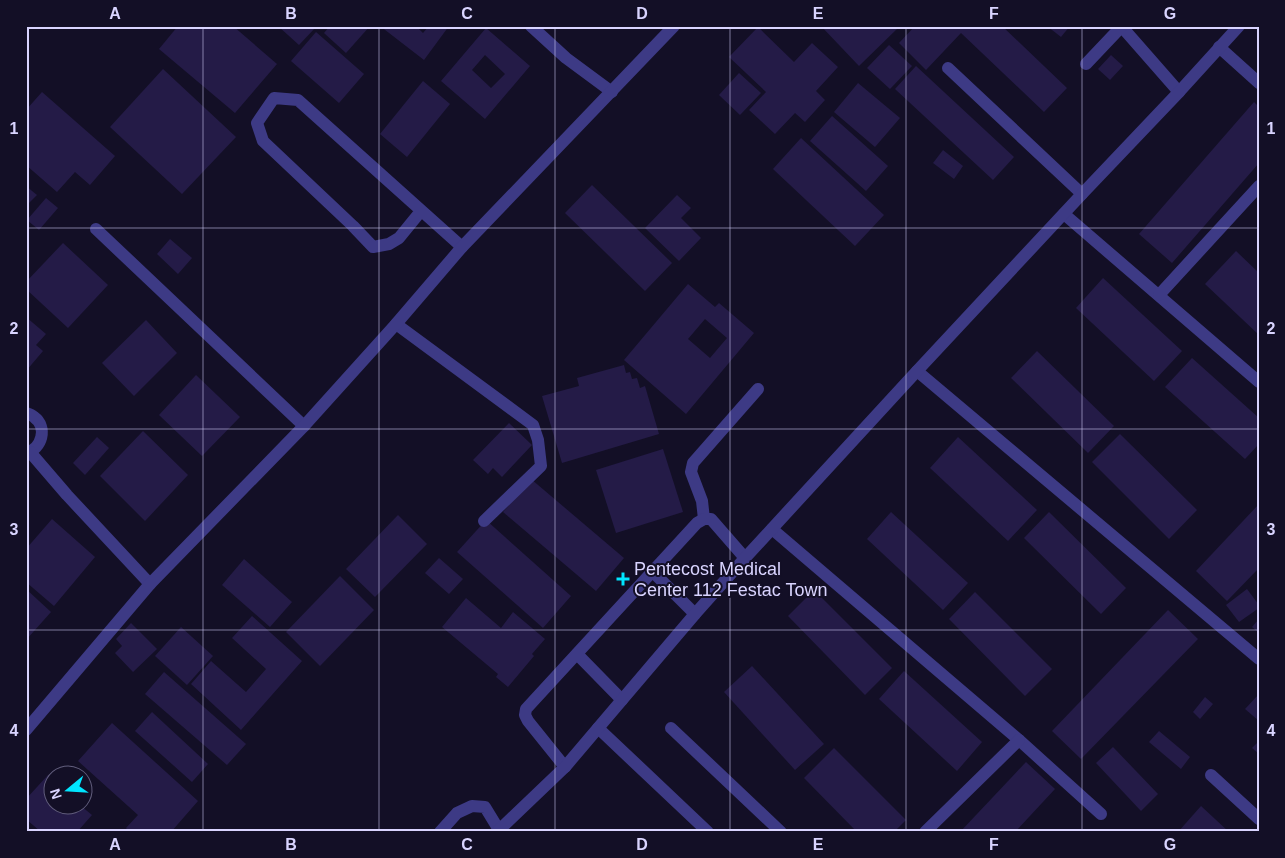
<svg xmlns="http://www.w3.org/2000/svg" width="1285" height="858" viewBox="0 0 1285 858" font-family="Helvetica,sans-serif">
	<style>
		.building { fill: #241b47; fill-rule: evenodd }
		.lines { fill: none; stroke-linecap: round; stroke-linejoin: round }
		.minor { stroke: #3d3a85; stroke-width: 12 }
		.grid { fill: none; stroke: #d9d4ff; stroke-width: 1; stroke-opacity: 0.55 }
		.poi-dot { fill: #00e5ff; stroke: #130f26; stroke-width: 2 }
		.labels { text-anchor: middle; stroke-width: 4; stroke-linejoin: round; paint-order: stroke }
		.poi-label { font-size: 18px; fill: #d9d4ff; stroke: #130f26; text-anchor: start }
		.neatline { fill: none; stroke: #d9d4ff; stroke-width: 2 }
		.grid-label { font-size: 16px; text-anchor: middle; font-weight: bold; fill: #d9d4ff }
	</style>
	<rect width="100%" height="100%" fill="#130f26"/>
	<g class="building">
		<path d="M178 26H233L277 64 235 113 159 49Z"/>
		<path d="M278 26H313L315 28 299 45Z"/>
		<path d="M330 26H370L346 53 324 33Z"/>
		<path d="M380 26H416L423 33 429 26H449L424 60Z"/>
		<path d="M821 26H900L859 66Z"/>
		<path d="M915 26H1002L1067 88 1044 112 961 33 926 70 899 43Z"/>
		<path d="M1047 26H1070L1061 37Z"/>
		<path d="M758 27 794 62 812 43 838 67 816 91 825 100 805 122 795 113 775 134 749 110 766 92 729 57Z"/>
		<path d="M486 28 530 66 485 119 441 81ZM485 55 505 74 491 88 472 70Z"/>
		<path d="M316 32 364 74 339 103 291 61Z"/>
		<path d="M889 45 912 66 890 89 867 68Z"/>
		<path d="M1111 55 1123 66 1110 80 1098 69Z"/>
		<path d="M916 66 1014 157 993 180 895 89Z"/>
		<path d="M163 69 236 137 182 194 110 127Z"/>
		<path d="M739 73 761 93 740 115 719 95Z"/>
		<path d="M423 81 450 104 407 157 380 134Z"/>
		<path d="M858 83 900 118 875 147 834 112Z"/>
		<path d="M42 92 115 156 90 185 75 172 57 192 26 165V110Z"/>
		<path d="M1254 102 1259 107V163L1172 263 1139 234Z"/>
		<path d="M832 116 888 166 866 191 810 141Z"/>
		<path d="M801 138 884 215 855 246 773 169Z"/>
		<path d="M943 150 963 166 954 179 933 163Z"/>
		<path d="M592 185 672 263 645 291 565 213Z"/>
		<path d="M26 186 37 195 26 206Z"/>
		<path d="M677 195 691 208 681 218 701 238 679 261 645 228Z"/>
		<path d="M46 198 58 208 39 230 27 220Z"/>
		<path d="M170 239 192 258 178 274 157 254Z"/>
		<path d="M63 243 108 285 68 328 26 289V282Z"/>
		<path d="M1236 251 1259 273V335L1205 284Z"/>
		<path d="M1103 278 1182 351 1154 381 1076 308Z"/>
		<path d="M688 284 715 307 719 303 754 333 686 414 624 360ZM705 319 727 338 710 358 688 339Z"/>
		<path d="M26 317 46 334 36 345 43 351 26 371Z"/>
		<path d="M146 320 177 353 134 396 102 363Z"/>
		<path d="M1037 351 1114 426 1088 453 1011 378Z"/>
		<path d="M1192 358 1259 418V444L1245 459 1165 387Z"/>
		<path d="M624 365 626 373 630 372 632 379 637 378 640 388 645 386 659 434 562 463 542 396 579 386 577 378Z"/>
		<path d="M196 375 240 417 202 456 159 415Z"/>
		<path d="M509 423 532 445 502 477 493 468 488 474 473 460Z"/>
		<path d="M143 431 188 475 145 521 100 476Z"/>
		<path d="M1120 434 1197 510 1169 539 1092 462Z"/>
		<path d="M97 437 109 448 85 475 73 463Z"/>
		<path d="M958 437 1037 510 1008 541 930 468Z"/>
		<path d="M663 449 683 512 616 533 596 470Z"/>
		<path d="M531 479 624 558 596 591 503 512Z"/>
		<path d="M1259 504V568L1227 601 1196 571Z"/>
		<path d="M891 512 968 583 943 610 867 539Z"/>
		<path d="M1049 512 1126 588 1101 614 1024 538Z"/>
		<path d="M398 515 427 544 375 597 346 569Z"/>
		<path d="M52 519 95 557 54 606 26 582V549Z"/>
		<path d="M486 520 571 596 543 628 457 552Z"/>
		<path d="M439 558 463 579 449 594 425 573Z"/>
		<path d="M244 559 292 602 270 627 222 585Z"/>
		<path d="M340 576 374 610 320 666 286 632Z"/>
		<path d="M26 589 51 612 26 640Z"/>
		<path d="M1247 589 1259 605V608L1239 622 1226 605Z"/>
		<path d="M814 590 892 668 865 695 788 616Z"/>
		<path d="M975 592 1052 669 1025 696 949 619Z"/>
		<path d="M466 598 501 628 513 612 545 639 532 654 534 656 508 687 496 677 498 674 442 627Z"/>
		<path d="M1168 610 1198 639 1081 759 1052 731Z"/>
		<path d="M252 616 302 661 241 730 191 684 211 661 246 692 266 669 232 638Z"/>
		<path d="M1259 619V633L1252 627Z"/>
		<path d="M131 623 157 649 133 672 115 653 122 646 116 639Z"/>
		<path d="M181 627 213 656 187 685 155 656Z"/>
		<path d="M752 666 824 744 795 770 724 692Z"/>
		<path d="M904 671 982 742 957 771 879 699Z"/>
		<path d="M164 672 246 744 227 765 145 694Z"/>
		<path d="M1259 694V721L1245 709Z"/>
		<path d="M1205 697 1213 704 1200 719 1193 712Z"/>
		<path d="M152 712 208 764 192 782 135 731Z"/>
		<path d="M112 723 198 801 171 832H129L126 828 138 815 78 761Z"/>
		<path d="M1159 731 1190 757 1181 769 1149 742Z"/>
		<path d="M1259 741V754L1252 748Z"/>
		<path d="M1113 747 1158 794 1141 811 1096 763Z"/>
		<path d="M834 748 906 820 894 832H857L804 778Z"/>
		<path d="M1026 762 1055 789 1015 832H960Z"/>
		<path d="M48 775 52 779V806H81L92 815 77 832H41L26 819V799Z"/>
		<path d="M1201 806 1229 832H1178Z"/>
	</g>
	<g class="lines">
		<g class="minor">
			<path d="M531 26 566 58 612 92"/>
			<path d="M1122 27 1179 92"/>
			<path d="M1219 47 1259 83"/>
			<path d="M1086 64 1122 26"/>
			<path d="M948 68 1082 194"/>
			<path d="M421 211 399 238 389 244 373 247 353 226 263 141 257 123 274 98 298 100 462 247"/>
			<path d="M1064 214 1259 382"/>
			<path d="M96 229 304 426"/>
			<path d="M1159 295 1259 186"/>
			<path d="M396 324 533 425 538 440 541 466 484 521"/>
			<path d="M917 371 1259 659"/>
			<path d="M26 413C29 414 32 415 34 417 48 427 42 449 26 453"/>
			<path d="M30 452 67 495 150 584"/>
			<path d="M704 519 702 501 691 472 693 463 758 389"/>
			<path d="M772 529 1019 740 1101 814"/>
			<path d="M653 572 695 614"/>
			<path d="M577 654 622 700"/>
			<path d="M598 728 708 832"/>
			<path d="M671 728 781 832"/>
			<path d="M26 730 150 584 304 426 396 324 462 247 674 26"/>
			<path d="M565 767 528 721 525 715 526 709 697 523 704 519H711L745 558"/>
			<path d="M1211 775 1259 819"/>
			<path d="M440 832 457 813 472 806 485 807 499 830"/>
			<path d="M497 832 565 767 695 614 745 558 917 371 1082 194 1179 92 1239 26"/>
			<path d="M925 832 1019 740"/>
		</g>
	</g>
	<path class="grid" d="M203 26V832M379 26V832M555 26V832M730 26V832M906 26V832M1082 26V832M26 228H1259M26 429H1259M26 630H1259"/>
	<path class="poi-dot" d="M620.5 571.5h5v5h5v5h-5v5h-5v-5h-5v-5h5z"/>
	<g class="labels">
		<g class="poi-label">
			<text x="634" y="575">Pentecost Medical<tspan x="634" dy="21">Center 112 Festac Town</tspan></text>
		</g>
	</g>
	<rect width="1285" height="858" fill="none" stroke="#130f26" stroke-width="55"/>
	<g transform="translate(68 790) rotate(252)"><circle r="24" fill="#130f26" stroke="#625e7d"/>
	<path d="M0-4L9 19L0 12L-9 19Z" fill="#00e5ff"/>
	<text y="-8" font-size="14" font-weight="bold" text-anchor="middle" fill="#d9d4ff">N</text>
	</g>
	<rect x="28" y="28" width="1230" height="802" class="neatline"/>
	<g class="grid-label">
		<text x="115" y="19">A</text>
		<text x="291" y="19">B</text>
		<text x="467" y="19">C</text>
		<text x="642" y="19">D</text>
		<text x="818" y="19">E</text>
		<text x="994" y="19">F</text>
		<text x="1170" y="19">G</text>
		<text x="14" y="134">1</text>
		<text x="1271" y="134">1</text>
		<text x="14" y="334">2</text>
		<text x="1271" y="334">2</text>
		<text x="14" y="535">3</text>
		<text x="1271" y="535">3</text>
		<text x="14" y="736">4</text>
		<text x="1271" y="736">4</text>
		<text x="115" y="850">A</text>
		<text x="291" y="850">B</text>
		<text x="467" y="850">C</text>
		<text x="642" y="850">D</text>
		<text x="818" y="850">E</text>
		<text x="994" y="850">F</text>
		<text x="1170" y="850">G</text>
	</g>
</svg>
